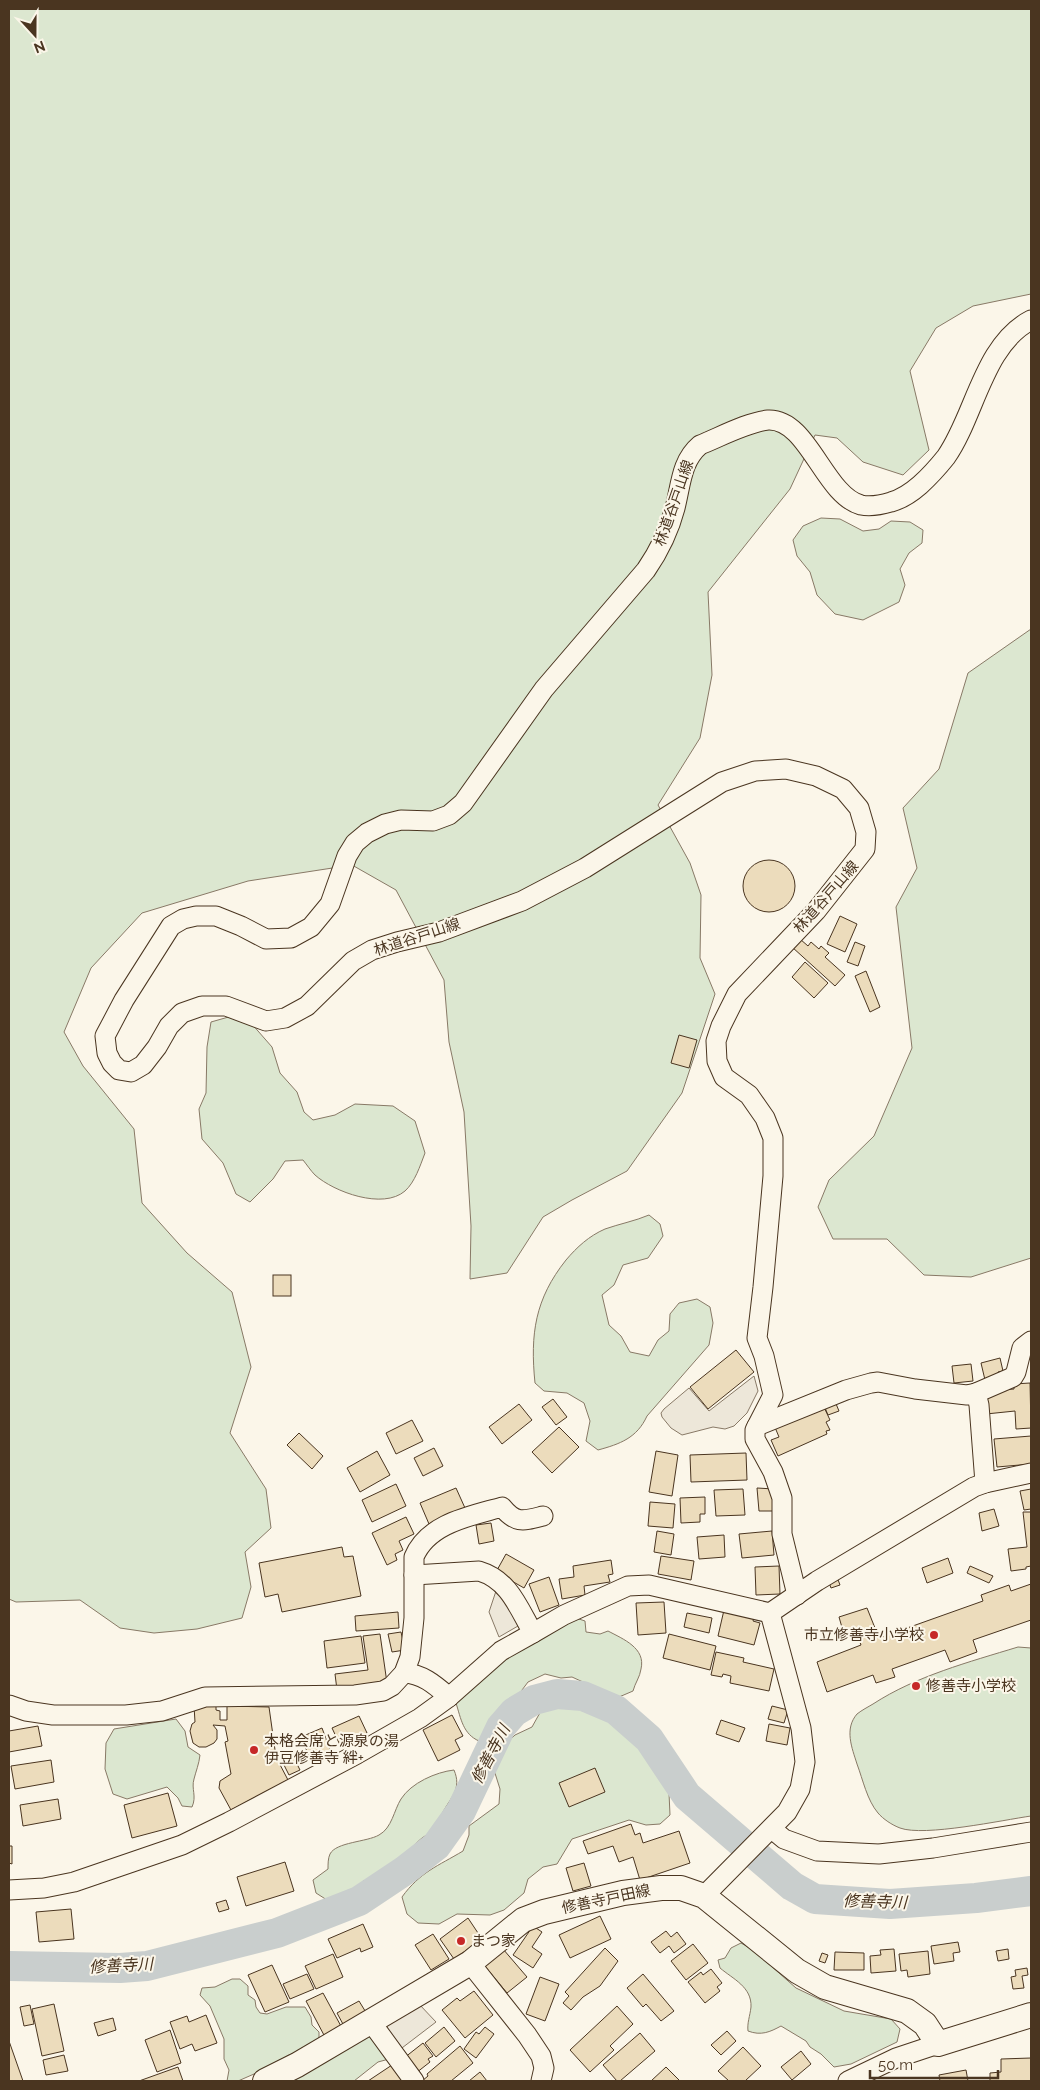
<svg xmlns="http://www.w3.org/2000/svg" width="1040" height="2090" viewBox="0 0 1040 2090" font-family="Raleway,'Noto Sans JP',sans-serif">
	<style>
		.green { fill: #dce7d0; stroke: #887966 }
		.parking { fill: #ede7d9; stroke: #887966 }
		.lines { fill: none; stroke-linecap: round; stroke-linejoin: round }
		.river { stroke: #c9cecd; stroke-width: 30 }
		.building { fill: #ecdcbc; stroke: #4a3520 }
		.minor-casing { stroke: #4a3520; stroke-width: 21 }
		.major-casing { stroke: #4a3520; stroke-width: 26 }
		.minor { stroke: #fbf6e9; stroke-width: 19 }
		.major { stroke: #fbf6e9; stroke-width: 24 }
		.poi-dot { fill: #c62828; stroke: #fbf6e9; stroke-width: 2 }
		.labels { text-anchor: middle; stroke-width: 4; stroke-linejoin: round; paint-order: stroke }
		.street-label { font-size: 15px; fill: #4a3520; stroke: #fbf6e9 }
		.poi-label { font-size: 15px; fill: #4a3520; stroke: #fbf6e9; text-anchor: start }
		.water-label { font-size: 16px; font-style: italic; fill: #4a3520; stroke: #fbf6e9 }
	</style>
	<rect width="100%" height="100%" fill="#fbf6e9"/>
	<g class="green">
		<path d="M9 9H1031V294L973 306 936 328 910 371 929 450 903 475 863 462 837 438 815 435 790 489 708 592 712 675 700 738 658 805 690 863 701 895 700 958 715 994 682 1093 627 1171 572 1200 543 1217 507 1273 470 1279 471 1226 464 1112 449 1042 444 980 396 890 352 865 248 881 142 913 91 968 64 1032 83 1066 134 1129 142 1203 187 1253 232 1292 251 1367 230 1433 266 1489 271 1528 245 1552 251 1587 242 1618 197 1629 154 1633 120 1628 80 1600 16 1602 9 1599Z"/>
		<path d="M821 518 840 519 863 531 879 529 891 521 910 522 923 530 922 543 909 553 900 569 905 585 899 602 863 620 835 614 817 595 810 572 797 556 793 540 803 526Z"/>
		<path d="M1031 629V1258L971 1277 924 1275 887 1239H833L818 1207 829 1180 874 1136 912 1048 896 907 917 868 903 808 939 769 968 673Z"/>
		<path d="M232 1016 251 1023 272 1047 280 1073 297 1092 304 1112 313 1120 335 1115 355 1104 393 1106 415 1121 425 1153C420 1166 415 1182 405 1191 383 1210 334 1192 315 1175 311 1171 307 1165 303 1160L285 1161 273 1179 250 1202 236 1194 223 1163 202 1139 199 1109 206 1093 207 1047 211 1022Z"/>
		<path d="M649 1215 660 1224 663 1236 648 1258 623 1265 614 1285 602 1295 609 1325 621 1336 630 1352 649 1356 658 1340 669 1331 670 1314 679 1303 697 1299 710 1307 713 1323 709 1345 647 1416C637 1438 620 1444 598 1450L586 1441 590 1421 584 1403 567 1393 544 1391 535 1383C530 1334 535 1299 566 1260 577 1247 589 1236 605 1229 619 1224 635 1221 649 1215Z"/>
		<path d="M573 1617 585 1621 586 1632 600 1634 608 1631C623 1639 646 1648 641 1669 640 1677 635 1683 633 1691L619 1697 591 1691 583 1682 572 1677 561 1678 545 1674 528 1682 516 1698 495 1715 489 1729 479 1741C463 1734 461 1719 456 1703L489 1668Z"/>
		<path d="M1018 1647 1031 1648V1816C1003 1820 924 1837 900 1828 892 1825 883 1819 878 1813 867 1800 863 1780 857 1764 852 1748 844 1729 857 1714 862 1710 868 1707 873 1704 916 1676 969 1662 1018 1647Z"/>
		<path d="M572 1705 584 1707 623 1726 652 1761 669 1793 670 1815 660 1824 646 1825 629 1820 572 1839 557 1864 543 1867 528 1879 524 1893 504 1910 490 1915 457 1914 439 1924 418 1923 407 1914 402 1897C420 1872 438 1866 463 1851L469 1835V1826L499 1804 500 1789 494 1770 495 1760 500 1749 515 1735 532 1727 542 1709Z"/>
		<path d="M176 1719 185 1731 188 1747 200 1755C199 1764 196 1771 194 1779 191 1789 197 1796 192 1807L182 1806 178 1798 167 1787 127 1799 113 1794 105 1769 106 1743 114 1729Z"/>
		<path d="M454 1770C462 1789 451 1797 443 1812 440 1816 440 1822 437 1827 434 1832 426 1835 422 1838 404 1853 388 1879 363 1881L354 1892 327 1900 316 1893 313 1880 328 1869C328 1864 328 1858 330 1854 336 1842 367 1842 379 1835 392 1828 394 1810 401 1799 411 1783 436 1772 454 1770Z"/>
		<path d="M741 1943 753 1950 796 1988 844 2011 891 2019 900 2029 897 2042 851 2064 834 2067 821 2054 810 2047 806 2041 781 2026C770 2032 761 2036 748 2031 747 2023 750 2016 751 2007 752 1987 733 1979 720 1968L718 1960 725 1958 731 1948Z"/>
		<path d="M232 1979H240L248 1986V1995L255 2000 256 2007 260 2013 267 2014 286 2007H305L311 2017 312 2025 319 2032V2040L296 2054 289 2055 254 2074 238 2081H227L229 2070 224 2059V2039L210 2006 200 1995 202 1988 215 1987Z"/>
		<path d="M370 2035 389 2059 378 2062 354 2081H279Z"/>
	</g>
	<g class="parking">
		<path d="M754 1376 758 1391 747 1413 734 1426 725 1429 713 1427 682 1435 671 1428 662 1417 661 1413 664 1409 689 1388 709 1411Z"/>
		<path d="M497 1588 513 1613 518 1626 499 1637 489 1612Z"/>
		<path d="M419 2004 436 2022 398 2051 379 2026Z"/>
	</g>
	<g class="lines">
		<path class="river" d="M9 1966 120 1968 147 1966 277 1933 359 1901 404 1871 436 1846 461 1811 501 1727 514 1712 534 1700 557 1694 583 1696 616 1710 649 1739 687 1796 792 1886 815 1899 890 1904 976 1898 1031 1891"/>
	</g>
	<g class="building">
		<circle cx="769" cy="886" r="26"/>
		<path d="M840 916 857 924 845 952 827 944Z"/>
		<path d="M800 939 808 946 811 942 819 949 821 946 829 953 825 957 845 975 835 986 792 947Z"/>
		<path d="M855 942 865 946 858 966 847 962Z"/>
		<path d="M805 962 828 983 814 998 792 977Z"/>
		<path d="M866 971 880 1007 870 1012 855 976Z"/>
		<path d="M679 1035 697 1040 689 1068 671 1063Z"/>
		<rect x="273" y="1275" width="18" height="21"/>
		<path d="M736 1350 754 1372 708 1409 690 1387Z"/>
		<path d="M1000 1358 1003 1371 998 1372 999 1377 985 1380 981 1363Z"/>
		<path d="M971 1364 973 1381 954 1383 952 1366Z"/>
		<path d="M1030 1383 1031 1428 1016 1429 1015 1411 986 1414 984 1391 1014 1389V1384Z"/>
		<path d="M553 1399 567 1417 556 1425 542 1407Z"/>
		<path d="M834 1399 839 1411 828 1415 823 1403Z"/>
		<path d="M822 1403 830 1420 826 1422 830 1430 826 1431 827 1434 778 1456 771 1440 779 1437 774 1425Z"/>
		<path d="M519 1404 532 1420 502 1444 489 1427Z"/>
		<path d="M412 1420 423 1441 396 1454 386 1433Z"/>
		<path d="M559 1427 579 1447 552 1473 532 1452Z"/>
		<path d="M299 1433 323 1456 312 1469 287 1445Z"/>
		<path d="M1031 1436V1464L997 1467 994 1439Z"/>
		<path d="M434 1448 443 1466 423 1476 414 1458Z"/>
		<path d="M377 1451 390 1475 360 1492 347 1468Z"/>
		<path d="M656 1451 678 1455 672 1496 649 1492Z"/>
		<path d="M746 1453 747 1480 691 1482 690 1455Z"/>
		<path d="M396 1484 406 1506 372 1522 362 1500Z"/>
		<path d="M456 1488 465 1508 429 1524 420 1503Z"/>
		<path d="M757 1488 774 1489 773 1511H759Z"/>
		<path d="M743 1489 745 1515 716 1516 714 1490Z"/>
		<path d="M1031 1489V1509L1024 1510 1020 1491Z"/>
		<path d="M705 1497V1514H700V1522L681 1523 680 1498Z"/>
		<path d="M650 1502 675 1504 673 1528 648 1526Z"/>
		<path d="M994 1509 999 1526 982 1531 979 1513Z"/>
		<path d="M1023 1512H1031V1566L1026 1567V1569L1011 1571 1008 1549 1027 1547Z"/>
		<path d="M406 1517 414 1534 399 1541 403 1550 395 1554 397 1560 387 1565 372 1533Z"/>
		<path d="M491 1523 494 1541 479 1544 476 1525Z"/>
		<path d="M657 1531 674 1534 671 1555 654 1552Z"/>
		<path d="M772 1531 774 1555 742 1558 739 1534Z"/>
		<path d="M724 1535 725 1557 699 1559 697 1537Z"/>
		<path d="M342 1547 344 1557 353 1556 361 1596 282 1612 278 1594 265 1597 259 1563Z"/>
		<path d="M506 1554 534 1570 524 1588 496 1572Z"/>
		<path d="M661 1556 694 1561 691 1580 658 1574Z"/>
		<path d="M948 1558 953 1573 927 1583 922 1568Z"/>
		<path d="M611 1560 613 1574 608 1575 610 1582 584 1586 585 1595 562 1599 559 1579 574 1577 573 1566Z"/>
		<path d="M779 1566 780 1594 756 1595 755 1567Z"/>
		<path d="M970 1566 993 1576 989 1583 967 1573Z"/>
		<path d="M549 1577 559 1605 540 1612 529 1584Z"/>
		<path d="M837 1577 840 1585 831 1588 828 1580Z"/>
		<path d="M1031 1584V1620L973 1640 977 1652 950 1662 945 1650 892 1669 895 1677 876 1683 873 1675 827 1692 817 1662 861 1645 854 1627 843 1631 839 1617 867 1608 879 1638 983 1601 981 1595 1009 1585 1011 1591Z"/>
		<path d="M664 1602 666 1633 638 1635 636 1603Z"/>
		<path d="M724 1610 754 1617 753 1621 760 1623 754 1645 718 1636Z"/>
		<path d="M398 1612 399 1628 356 1631 355 1616Z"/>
		<path d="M687 1613 712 1618 709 1633 684 1627Z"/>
		<path d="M401 1632 405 1650 392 1652 388 1634Z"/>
		<path d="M380 1634 387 1683 337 1690 335 1674 368 1670 363 1636Z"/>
		<path d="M669 1634 716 1646 710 1670 663 1658Z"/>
		<path d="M361 1636 365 1663 327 1668 324 1641Z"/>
		<path d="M716 1652 744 1658 743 1662 774 1669 769 1691 730 1683 731 1676 723 1674 722 1677 711 1675Z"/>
		<path d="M216 1705V1710L220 1711V1720H227V1706L269 1707 276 1757 288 1780 231 1810 219 1788 220 1781 231 1774 225 1742 228 1741 225 1726 213 1725 217 1730V1739L214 1743 206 1747H199L193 1743 190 1731 192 1724 195 1722 194 1706Z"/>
		<path d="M772 1706 788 1710 784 1723 768 1719Z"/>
		<path d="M452 1715 463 1736 455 1740 460 1750 438 1761 423 1730Z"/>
		<path d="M359 1716 367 1733 340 1745 332 1728Z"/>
		<path d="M721 1720 745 1728 739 1742 716 1734Z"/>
		<path d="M769 1724 790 1728 787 1745 766 1741Z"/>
		<path d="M38 1726 42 1746 9 1752V1731Z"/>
		<path d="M322 1728 332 1755 312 1763 301 1737Z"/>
		<path d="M292 1754 300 1770 289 1775 284 1765 286 1764 284 1758Z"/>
		<path d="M51 1760 54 1782 15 1789 11 1766Z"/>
		<path d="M595 1768 605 1792 569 1807 559 1783Z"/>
		<path d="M168 1793 177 1826 132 1838 124 1805Z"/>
		<path d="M58 1799 61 1819 23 1826 20 1805Z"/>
		<path d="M631 1824 635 1835 640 1833 643 1843 679 1831 690 1863 640 1880 633 1857 619 1862 613 1846 588 1854 583 1841Z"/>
		<path d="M9 1846H12V1864L9 1863Z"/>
		<path d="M285 1862 294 1891 246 1906 237 1877Z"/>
		<path d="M584 1863 591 1886 573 1891 566 1868Z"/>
		<path d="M226 1900 229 1909 219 1912 216 1903Z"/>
		<path d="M71 1909 74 1939 39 1942 36 1912Z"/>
		<path d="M600 1916 611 1939 570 1958 559 1935Z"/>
		<path d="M468 1918 482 1939 454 1959 440 1939Z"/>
		<path d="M363 1924 373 1947 361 1952 360 1948 337 1958 328 1939Z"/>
		<path d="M533 1926 542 1932 532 1947 542 1954 533 1968 513 1955Z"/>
		<path d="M666 1931 671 1937 677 1932 686 1944 674 1953 669 1946 660 1953 651 1942Z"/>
		<path d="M433 1934 449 1959 431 1970 415 1945Z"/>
		<path d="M958 1942 960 1952 953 1953 954 1961 934 1964 931 1946Z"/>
		<path d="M693 1944 708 1963 686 1980 671 1961Z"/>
		<path d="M605 1948 618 1961 600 1986 583 1997 571 2010 563 2003 569 1996 565 1992Z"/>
		<path d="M503 1949 527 1977 507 1993 484 1965Z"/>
		<path d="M894 1949 896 1971 871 1973 870 1956 881 1955 880 1950Z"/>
		<path d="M1008 1949 1009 1959 998 1961 996 1951Z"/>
		<path d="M928 1951 930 1974 908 1977 907 1970 901 1971 899 1954Z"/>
		<path d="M835 1952 864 1953V1970H834Z"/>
		<path d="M822 1953 828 1955 825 1963 819 1961Z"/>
		<path d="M333 1954 343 1977 316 1989 305 1966Z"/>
		<path d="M272 1965 289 2002 265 2012 248 1975Z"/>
		<path d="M1027 1968 1028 1975 1022 1976 1024 1988 1013 1989 1011 1977 1016 1976 1015 1970Z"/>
		<path d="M711 1969 722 1983 717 1987 720 1991 705 2003 688 1982 701 1972 703 1975Z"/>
		<path d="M307 1974 314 1989 290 1999 283 1984Z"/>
		<path d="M643 1974 674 2011 661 2021 646 2004 643 2007 627 1988Z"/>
		<path d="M540 1977 559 1984 545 2021 526 2014Z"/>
		<path d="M474 1991 493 2015 465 2038 442 2010 457 1998 460 2001Z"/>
		<path d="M323 1993 342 2028 325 2037 306 2001Z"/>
		<path d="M359 2001 367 2014 344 2026 337 2013Z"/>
		<path d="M54 2004 64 2051 42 2056 32 2009Z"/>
		<path d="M30 2005 34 2024 24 2026 20 2007Z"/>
		<path d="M617 2006 633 2024 610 2046 614 2050 590 2072 570 2050Z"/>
		<path d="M206 2015 217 2043 195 2051 192 2044 180 2049 170 2022 187 2016 189 2022Z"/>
		<path d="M113 2018 116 2030 98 2036 94 2023Z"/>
		<path d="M444 2027 455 2041 436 2057 425 2043Z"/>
		<path d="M485 2027 494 2034 476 2058 464 2049 476 2032 479 2034Z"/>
		<path d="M170 2030 181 2063 157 2072 145 2040Z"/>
		<path d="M727 2031 736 2041 721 2055 711 2045Z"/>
		<path d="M640 2033 655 2051 620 2081H617L603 2065Z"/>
		<path d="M9 2041 23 2081H9Z"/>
		<path d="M423 2043 433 2056 428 2059 430 2062 416 2073 404 2058Z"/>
		<path d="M460 2046 473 2063 451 2081H422L428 2076 427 2074Z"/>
		<path d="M743 2047 761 2066 745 2081H729L718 2071Z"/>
		<path d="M801 2051 811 2064 792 2080 781 2067Z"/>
		<path d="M64 2055 68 2071 46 2075 43 2060Z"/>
		<path d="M1031 2058V2081H990V2073L1001 2072V2059Z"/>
		<path d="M395 2063 408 2081H368Z"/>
		<path d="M178 2067 183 2081H139Z"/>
		<path d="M666 2067 680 2081H651Z"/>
		<path d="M966 2070 968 2081H939H940L939 2075Z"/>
		<path d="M480 2072 487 2081H469Z"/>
	</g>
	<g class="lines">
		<defs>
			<g id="minor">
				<path d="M976 1393 1013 1377 1016 1372 1022 1348 1031 1341"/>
				<path d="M757 1426 846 1390 871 1383 878 1382 915 1389 967 1395 976 1393 979 1405 985 1483"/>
				<path d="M414 1575 479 1571C509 1580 518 1607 533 1633"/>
				<path d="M797 1595 782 1534V1498L773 1472 755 1439V1430L773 1395 764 1356 757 1338 763 1287 773 1176V1138L765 1118 749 1095 724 1077 717 1061 716 1041 721 1026 737 994 816 911 865 849 866 832 859 808 843 789 816 776 786 769 755 771 722 782 585 868 522 901 439 932 397 942 372 950 353 961 307 1006 285 1018 266 1021 226 1006H202L182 1013 169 1026 157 1047 143 1065 131 1072 119 1070 112 1063 107 1053 105 1036 124 1000 171 926 183 919 196 916H216L241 926 266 939 291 938 311 927 330 904 347 856 355 843 367 833 385 824 401 820 433 821 449 815 463 803 544 689 646 570C659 551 669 531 675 508 681 485 681 461 700 445 720 437 748 422 768 420 808 418 824 495 861 505 871 507 881 505 891 502 902 499 912 492 920 485 930 476 938 467 946 457 975 416 983 345 1031 320"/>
				<path d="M404 1673C423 1674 435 1685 449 1697"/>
				<path d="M9 1705 26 1711 53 1715H126L162 1711 205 1697 355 1695 383 1691 392 1686 404 1673 410 1657 414 1618V1557C428 1523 471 1516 502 1507 516 1524 523 1521 543 1516"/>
				<path d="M772 1829 784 1839 817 1851 879 1854 933 1848 1031 1832"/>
				<path d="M9 1890 44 1888 74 1882 182 1845 229 1822 357 1754 420 1718 449 1697 501 1651 533 1633 564 1615 628 1586 649 1585 770 1613 817 1581 974 1487 985 1483 1031 1473"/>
				<path d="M704 1896 787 1812 800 1789 805 1762 801 1728 770 1613"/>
				<path d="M470 1963 527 2035 541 2056 544 2068 541 2081"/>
				<path d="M371 2022 414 2081"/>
				<path d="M848 2081 896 2058 938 2044"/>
			</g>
			<path id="major" d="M265 2081 297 2065 470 1963 523 1920 544 1912 623 1893 661 1888H681L704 1896 797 1971 825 1987 907 2011 925 2024 938 2044 1031 2015"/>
		</defs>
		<use href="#minor" class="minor-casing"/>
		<use href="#major" class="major-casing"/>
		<use href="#minor" class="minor"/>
		<use href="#major" class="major"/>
	</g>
	<g class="poi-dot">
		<circle cx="934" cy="1635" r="5"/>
		<circle cx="916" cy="1686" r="5"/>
		<circle cx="254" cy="1750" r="5"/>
		<circle cx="461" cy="1941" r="5"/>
	</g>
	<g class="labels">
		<g class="street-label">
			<text transform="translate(674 503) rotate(-71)" y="5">林道谷戸山線</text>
			<text transform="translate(826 897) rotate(-49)" y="5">林道谷戸山線</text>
			<text transform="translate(417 937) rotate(-18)" y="5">林道谷戸山線</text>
			<text transform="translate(606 1899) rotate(-12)" y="5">修善寺戸田線</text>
		</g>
		<g class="poi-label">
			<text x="924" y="1640" text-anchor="end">市立修善寺小学校</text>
			<text x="926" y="1691">修善寺小学校</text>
			<text x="264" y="1746">本格会席と源泉の湯<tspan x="264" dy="17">伊豆修善寺 絆+</tspan></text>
			<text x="471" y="1946">まつ家</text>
		</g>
		<g class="water-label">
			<text transform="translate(490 1754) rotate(-62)" y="6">修善寺川</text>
			<text transform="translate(875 1901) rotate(2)" y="6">修善寺川</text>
			<text transform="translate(121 1965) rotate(-3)" y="6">修善寺川</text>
		</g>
	</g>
	<rect width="1040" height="2090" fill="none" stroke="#4a3520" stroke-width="20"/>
	<g transform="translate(35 35) rotate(159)" stroke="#fbf6e9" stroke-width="4" paint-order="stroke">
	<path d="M0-4L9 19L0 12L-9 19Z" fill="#4a3520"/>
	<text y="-8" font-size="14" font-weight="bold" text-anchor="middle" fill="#4a3520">N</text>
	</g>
	<path d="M870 2070v8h128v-8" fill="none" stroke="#4a3520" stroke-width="2.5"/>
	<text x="878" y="2070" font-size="15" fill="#4a3520" stroke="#fbf6e9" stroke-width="4" paint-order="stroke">50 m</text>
</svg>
